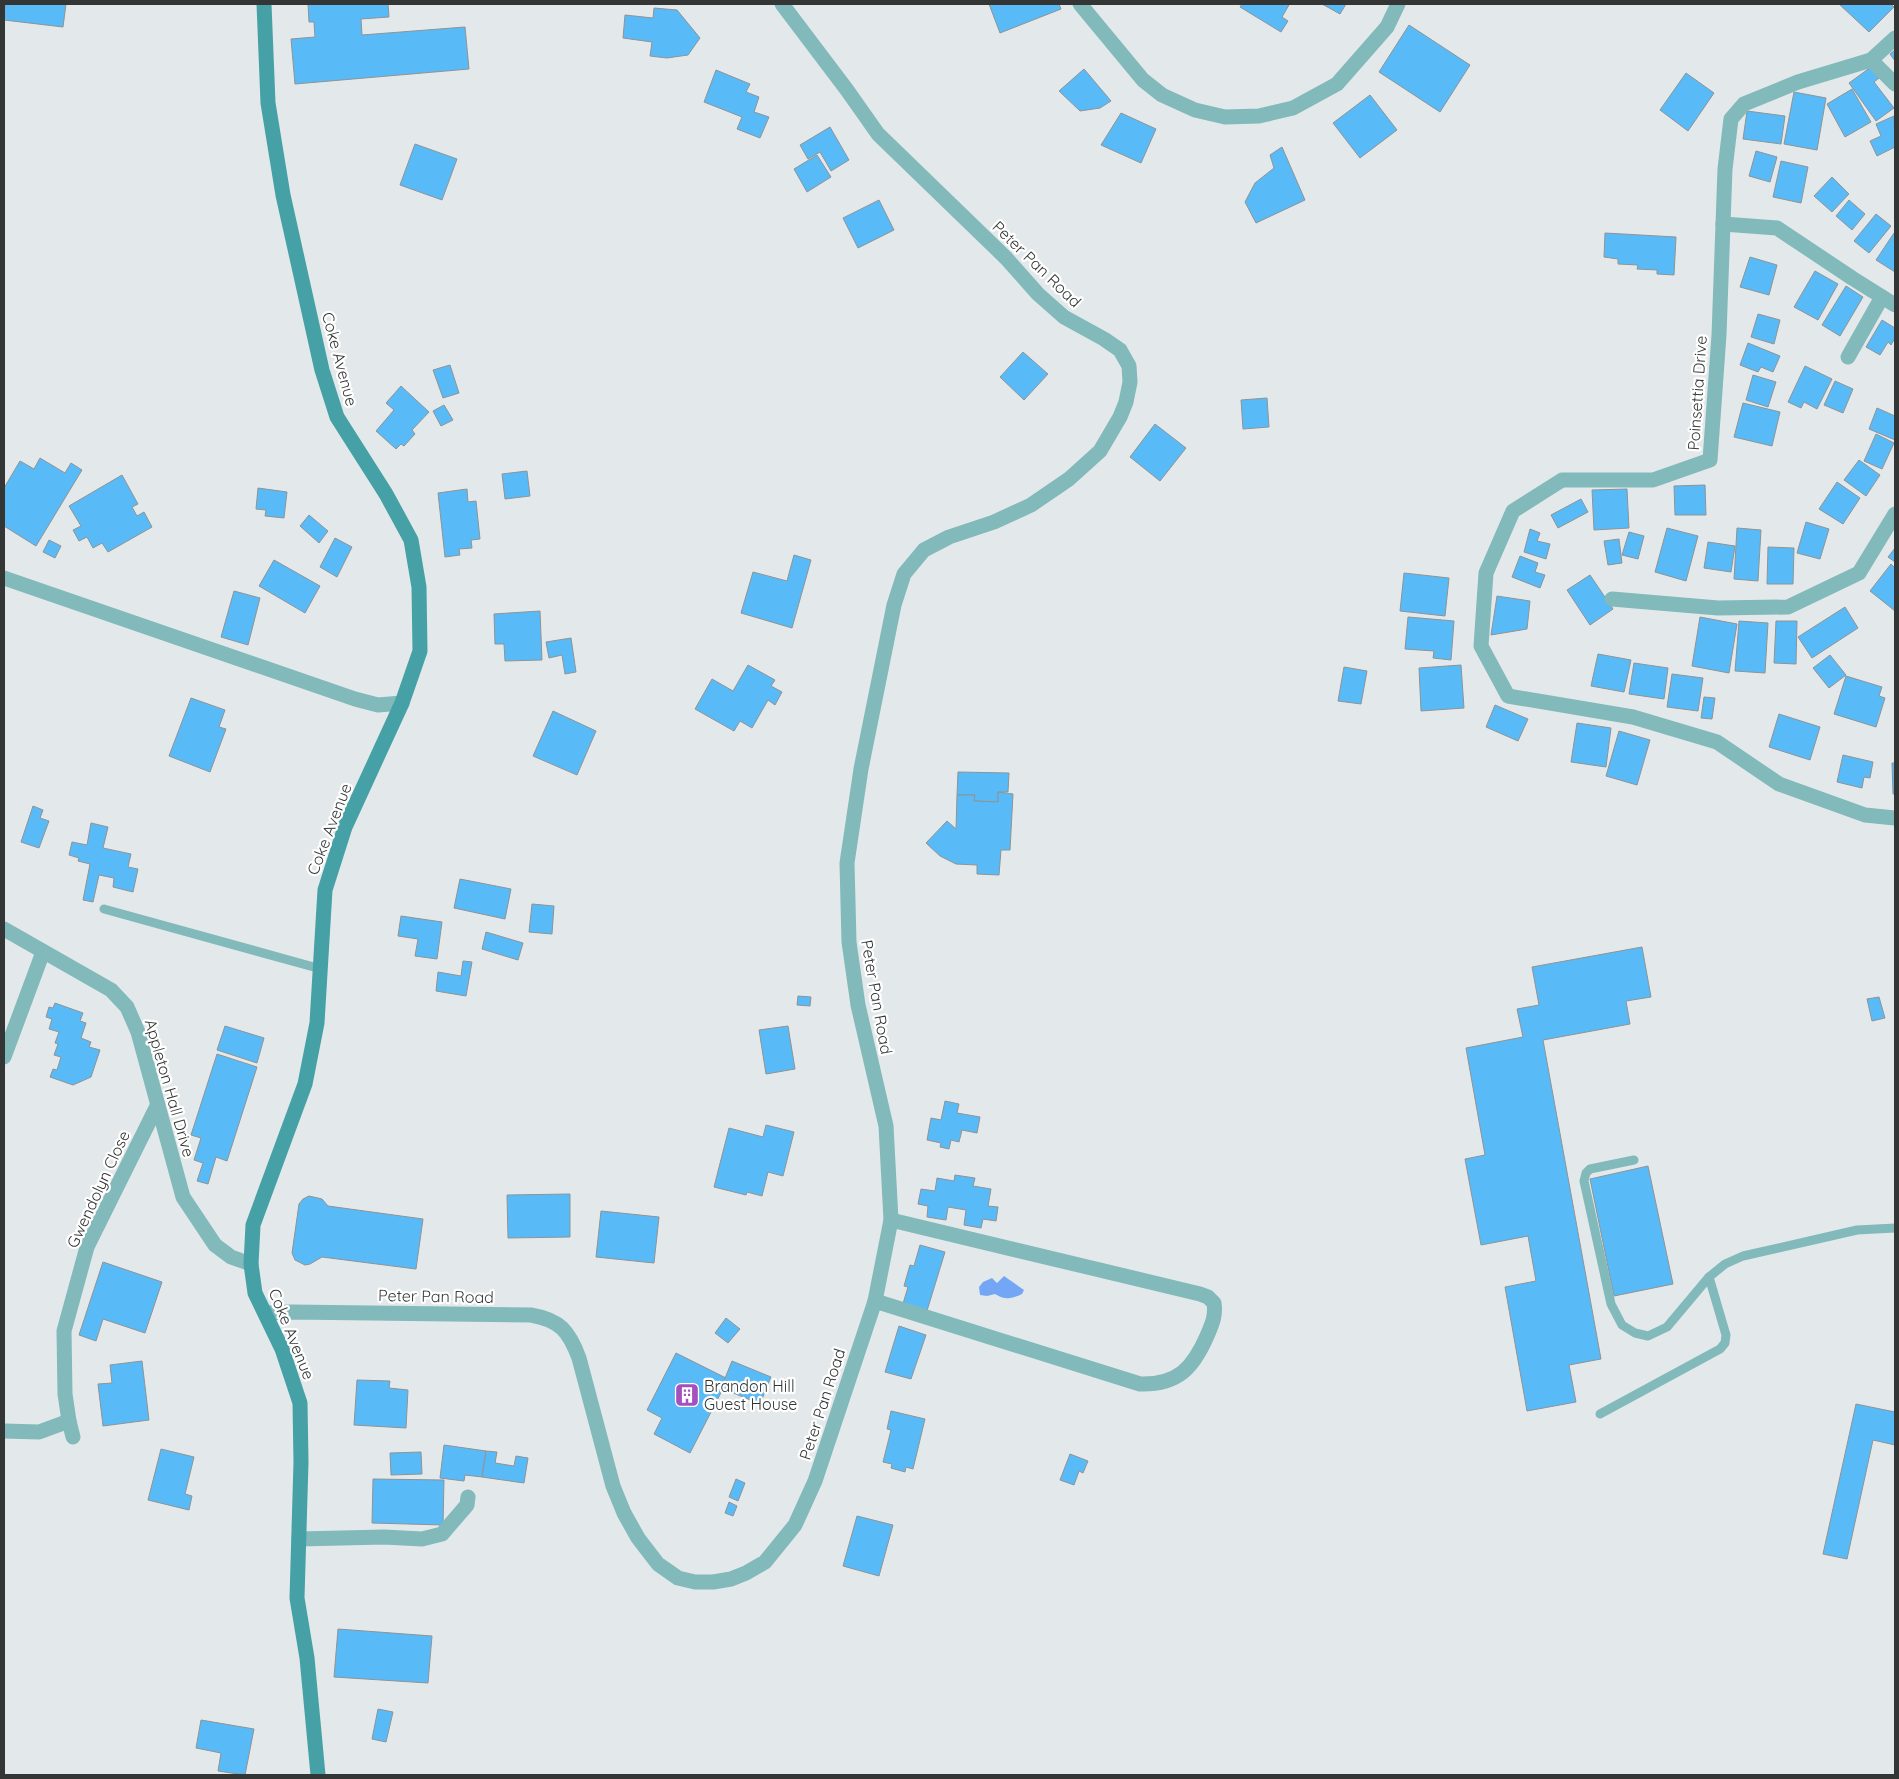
<svg xmlns="http://www.w3.org/2000/svg" width="1899" height="1779" viewBox="0 0 1899 1779" font-family="Quicksand,sans-serif">
	<style>
		.water { fill: #73a7f5 }
		.building { fill: #58bbf7; stroke: #8f9395 }
		.lines { fill: none; stroke-linecap: round; stroke-linejoin: round }
		.lane { stroke: #82b9bb; stroke-width: 9 }
		.street { stroke: #82b9bb; stroke-width: 15 }
		.secondary { stroke: #45a1a5; stroke-width: 15 }
		.labels { text-anchor: middle; stroke-width: 4.5; stroke-linejoin: round; paint-order: stroke }
		.street-label { font-size: 16px; fill: #343636; stroke: #fff }
		.poi-label { font-size: 16px; fill: #343636; stroke: #fff; text-anchor: start }
	</style>
	<rect width="100%" height="100%" fill="#e3e9ea"/>
	<path class="water" d="M1004 1276 1024 1290 1022 1294C1012 1299 1004 1300 995 1294L987 1296 980 1295 979 1287 983 1282 992 1278 997 1283Z"/>
	<g class="building">
		<path d="M5 4H66L63 27 4 20Z"/>
		<path d="M308 4H388L389 17 361 19 362 35 465 27 469 69 295 84 291 39 315 37 314 22H309Z"/>
		<path d="M989 4H1059L1061 9 1000 33Z"/>
		<path d="M1242 4H1286L1289 5 1282 17 1288 21 1281 32 1240 7Z"/>
		<path d="M1322 4H1346L1340 14Z"/>
		<path d="M1839 4H1891L1894 7 1869 32Z"/>
		<path d="M654 8 677 10 700 38 688 55 667 58 650 56 652 42 623 38 625 15 653 18Z"/>
		<path d="M1409 25 1470 65 1440 112 1379 72Z"/>
		<path d="M1895 50V61L1890 54Z"/>
		<path d="M1871 67 1879 78 1874 82 1894 108 1876 121 1849 83Z"/>
		<path d="M1084 69 1111 101 1100 108 1080 111 1059 91Z"/>
		<path d="M716 70 750 84 746 92 759 97 754 112 769 117 760 138 737 129 742 117 704 102Z"/>
		<path d="M1686 73 1714 93 1688 131 1660 110Z"/>
		<path d="M1852 89 1871 122 1845 137 1827 104Z"/>
		<path d="M1794 92 1826 98 1817 150 1784 144Z"/>
		<path d="M1370 95 1397 130 1360 158 1333 123Z"/>
		<path d="M1747 111 1785 116 1781 144 1743 139Z"/>
		<path d="M1121 113 1156 129 1141 163 1101 145Z"/>
		<path d="M1894 116 1895 147 1877 156 1870 141 1881 136 1876 124Z"/>
		<path d="M830 127 849 160 831 171 820 152 808 159 800 145Z"/>
		<path d="M415 144 457 159 442 200 400 185Z"/>
		<path d="M1282 147 1305 200 1256 223 1245 202 1255 183 1274 168 1270 155Z"/>
		<path d="M1756 151 1777 157 1770 182 1749 176Z"/>
		<path d="M817 155 831 177 807 192 794 169Z"/>
		<path d="M1781 161 1808 167 1801 203 1773 197Z"/>
		<path d="M1832 177 1849 194 1832 212 1814 196Z"/>
		<path d="M879 200 894 230 858 248 843 218Z"/>
		<path d="M1849 200 1865 214 1852 230 1836 216Z"/>
		<path d="M1876 214 1891 226 1869 253 1854 241Z"/>
		<path d="M1605 233 1676 237 1674 275 1657 274V270L1637 269 1638 265 1618 264V259L1604 257Z"/>
		<path d="M1894 233 1895 234V272L1876 260Z"/>
		<path d="M1750 257 1777 265 1769 295 1740 287Z"/>
		<path d="M1815 271 1838 284 1818 320 1794 307Z"/>
		<path d="M1846 286 1863 297 1840 336 1822 325Z"/>
		<path d="M1758 314 1780 320 1774 344 1751 337Z"/>
		<path d="M1882 320 1895 328V338L1891 345 1888 342 1880 355 1866 347Z"/>
		<path d="M1748 343 1780 356 1773 372 1761 367 1758 372 1740 365Z"/>
		<path d="M1023 352 1048 374 1024 400 1000 377Z"/>
		<path d="M450 365 459 393 443 398 433 370Z"/>
		<path d="M1805 366 1832 379 1817 409 1804 402 1801 408 1788 402Z"/>
		<path d="M1753 375 1776 382 1768 407 1746 400Z"/>
		<path d="M1835 381 1853 389 1843 413 1824 405Z"/>
		<path d="M401 386 429 412 412 430 415 434 404 446 401 444 396 449 376 431 394 410 386 403Z"/>
		<path d="M1267 398 1269 427 1243 429 1241 400Z"/>
		<path d="M1743 403 1780 412 1772 446 1734 437Z"/>
		<path d="M444 405 453 420 441 426 433 411Z"/>
		<path d="M1877 408 1895 416V440L1869 429Z"/>
		<path d="M1155 424 1186 448 1160 481 1130 457Z"/>
		<path d="M1876 434 1894 443 1882 469 1864 461Z"/>
		<path d="M40 458 65 473 71 463 82 470 36 546 4 526V488L20 461 34 469Z"/>
		<path d="M1859 460 1880 475 1866 496 1844 480Z"/>
		<path d="M527 471 530 496 505 499 502 474Z"/>
		<path d="M122 475 138 504 132 507 137 516 144 512 152 527 108 552 102 543 93 548 87 537 79 541 73 530 81 526 69 506Z"/>
		<path d="M1837 482 1860 498 1843 524 1819 509Z"/>
		<path d="M1705 485 1706 515H1675L1674 486Z"/>
		<path d="M258 488 287 492 284 518 265 516 266 510 256 509Z"/>
		<path d="M467 489 468 502 476 501 480 539 471 540 472 548 459 549 460 555 445 557 438 493Z"/>
		<path d="M1627 489 1629 528 1594 530 1592 490Z"/>
		<path d="M1581 499 1588 512 1558 528 1551 515Z"/>
		<path d="M309 515 328 531 319 543 300 526Z"/>
		<path d="M1806 522 1829 529 1820 559 1797 553Z"/>
		<path d="M1667 528 1698 536 1686 581 1655 572Z"/>
		<path d="M1737 528 1761 530 1758 581 1734 579Z"/>
		<path d="M1530 529 1540 533 1537 541 1550 544 1546 559 1524 552Z"/>
		<path d="M1629 532 1644 536 1638 559 1622 555Z"/>
		<path d="M335 538 352 547 337 577 320 567Z"/>
		<path d="M1619 539 1622 563 1608 565 1604 541Z"/>
		<path d="M49 540 61 546 55 558 43 552Z"/>
		<path d="M1708 542 1735 546 1731 572 1704 568Z"/>
		<path d="M1768 547 1794 548 1793 584H1767Z"/>
		<path d="M1895 548V562L1888 557Z"/>
		<path d="M794 555 811 560 792 628 741 613 753 572 787 581Z"/>
		<path d="M1520 556 1538 563 1535 572 1545 575 1540 588 1512 577Z"/>
		<path d="M274 560 320 586 305 613 259 586Z"/>
		<path d="M1891 564 1895 568V611L1870 591Z"/>
		<path d="M1404 573 1449 578 1445 616 1400 611Z"/>
		<path d="M1590 575 1613 609 1590 625 1567 590Z"/>
		<path d="M234 591 260 598 248 645 221 637Z"/>
		<path d="M1497 596 1530 601 1527 629 1491 635Z"/>
		<path d="M1845 607 1858 628 1812 658 1798 637Z"/>
		<path d="M540 611 542 660 505 661 504 644H495L494 614Z"/>
		<path d="M1408 617 1454 621 1451 660 1433 658 1434 651 1405 649Z"/>
		<path d="M1700 617 1737 624 1729 673 1692 666Z"/>
		<path d="M1739 621 1768 623 1765 673 1735 671Z"/>
		<path d="M1776 621H1797L1796 664 1774 663Z"/>
		<path d="M571 638 576 672 565 674 562 655 549 658 546 642Z"/>
		<path d="M1598 654 1631 660 1624 692 1591 686Z"/>
		<path d="M1830 655 1846 675 1829 688 1813 668Z"/>
		<path d="M1634 663 1668 668 1664 699 1629 694Z"/>
		<path d="M748 665 775 680 771 686 782 692 775 705 768 700 752 728 740 721 734 731 695 709 712 679 733 691Z"/>
		<path d="M1461 665 1464 708 1421 711 1419 668Z"/>
		<path d="M1344 667 1367 671 1361 704 1338 701Z"/>
		<path d="M1672 674 1703 678 1698 711 1667 707Z"/>
		<path d="M1846 676 1882 687 1879 696 1885 698 1876 727 1834 714Z"/>
		<path d="M1704 697 1715 698 1712 719 1701 718Z"/>
		<path d="M191 698 225 710 219 727 226 729 210 772 169 756Z"/>
		<path d="M1495 705 1528 719 1518 741 1486 727Z"/>
		<path d="M553 711 596 731 577 775 533 756Z"/>
		<path d="M1779 714 1820 727 1810 760 1769 747Z"/>
		<path d="M1577 723 1611 728 1606 767 1571 762Z"/>
		<path d="M1619 731 1650 740 1637 785 1606 776Z"/>
		<path d="M1843 755 1873 762 1870 778 1864 777 1862 788 1837 782Z"/>
		<path d="M1892 763H1895V794H1893Z"/>
		<path d="M958 772 1009 773 1008 792H998V802L974 801 975 795H957Z"/>
		<path d="M998 792 1013 794 1010 850H1001L999 875 977 874V865L956 864 940 856 926 843 947 821 956 829 957 795H975L974 801 998 802Z"/>
		<path d="M33 806 43 810 40 818 49 821 39 848 21 842Z"/>
		<path d="M91 823 108 827 103 848 131 854 128 867 138 869 133 892 113 887 114 878 99 875 93 902 83 900 90 864 78 861 79 858 69 855 72 842 87 845Z"/>
		<path d="M460 879 511 889 505 919 454 908Z"/>
		<path d="M532 904 554 906 552 934 529 932Z"/>
		<path d="M401 916 442 922 437 959 415 956 418 939 398 936Z"/>
		<path d="M486 932 523 943 518 960 482 949Z"/>
		<path d="M1642 947 1651 997 1626 1001 1630 1024 1543 1040 1601 1359 1569 1365 1576 1402 1527 1411 1505 1287 1536 1281 1528 1236 1481 1245 1465 1159 1485 1155 1466 1048 1523 1037 1517 1009 1539 1005 1532 967Z"/>
		<path d="M463 961 472 962 466 996 436 991 438 972 461 976Z"/>
		<path d="M798 996 811 997 810 1006 797 1005Z"/>
		<path d="M1879 997 1885 1018 1872 1021 1867 999Z"/>
		<path d="M55 1003 83 1013 80 1021 86 1023 81 1038 91 1042 89 1047 100 1050 91 1077 73 1085 50 1077 53 1069 57 1070 61 1057 54 1055 58 1044 55 1043 59 1032 49 1029 52 1019 46 1017 49 1007 53 1008Z"/>
		<path d="M225 1026 264 1038 257 1063 217 1050Z"/>
		<path d="M788 1026 795 1069 766 1074 759 1030Z"/>
		<path d="M217 1054 257 1067 227 1161 216 1157 208 1184 197 1181 203 1163 194 1160 201 1138 191 1135Z"/>
		<path d="M945 1101 959 1104 957 1113 980 1117 977 1133 962 1130 959 1142 951 1140 949 1149 940 1147 941 1143 927 1140 931 1118 941 1120Z"/>
		<path d="M766 1125 794 1132 783 1176 768 1172 762 1196 747 1192 746 1195 714 1187 729 1128 763 1137Z"/>
		<path d="M1648 1166 1673 1284 1614 1296 1590 1179Z"/>
		<path d="M955 1175 975 1178 973 1186 991 1189 988 1206 998 1207 996 1221 983 1219 981 1228 964 1225 966 1210 948 1207 946 1220 927 1217 928 1206 918 1204 921 1189 935 1191 937 1178 954 1181Z"/>
		<path d="M570 1194V1237L508 1238 507 1195Z"/>
		<path d="M309 1196 322 1199 328 1206 423 1219 416 1269 322 1257 310 1264 305 1265 295 1260 292 1253 299 1204 303 1199Z"/>
		<path d="M601 1211 659 1217 654 1263 596 1257Z"/>
		<path d="M920 1245 945 1252 926 1314 902 1307 908 1287 904 1286 910 1265 914 1266Z"/>
		<path d="M103 1262 162 1282 145 1333 103 1319 96 1341 79 1335Z"/>
		<path d="M726 1318 740 1329 728 1343 715 1333Z"/>
		<path d="M899 1326 926 1335 911 1379 885 1372Z"/>
		<path d="M676 1353 728 1379 690 1453 654 1434 662 1418 647 1410Z"/>
		<path d="M142 1361 149 1420 103 1426 98 1384 112 1383 110 1365Z"/>
		<path d="M732 1361 771 1377 760 1404 721 1388Z"/>
		<path d="M357 1380 390 1381 389 1388 408 1390 406 1428 354 1425Z"/>
		<path d="M1856 1404 1895 1412V1445L1873 1440 1847 1559 1823 1554Z"/>
		<path d="M891 1411 925 1419 913 1469 906 1467 905 1472 891 1468 892 1464 883 1462 891 1430 887 1429Z"/>
		<path d="M444 1445 486 1451 482 1477 465 1475 464 1481 440 1478Z"/>
		<path d="M161 1449 194 1457 185 1494 192 1496 189 1510 148 1500Z"/>
		<path d="M486 1451 497 1452 495 1463 514 1466 516 1456 528 1458 524 1483 482 1477Z"/>
		<path d="M421 1452 422 1474 391 1475 390 1453Z"/>
		<path d="M1070 1454 1088 1461 1083 1473 1079 1471 1074 1485 1060 1480Z"/>
		<path d="M373 1479 444 1480 443 1525 372 1523Z"/>
		<path d="M736 1479 745 1483 738 1501 729 1497Z"/>
		<path d="M729 1502 737 1506 733 1516 725 1513Z"/>
		<path d="M857 1516 893 1525 879 1576 843 1566Z"/>
		<path d="M338 1629 432 1636 428 1683 334 1677Z"/>
		<path d="M378 1709 393 1712 386 1742 372 1739Z"/>
		<path d="M201 1720 254 1729 245 1775 218 1771 221 1753 196 1748Z"/>
	</g>
	<g class="lines">
		<g class="lane">
			<path d="M104 909 321 969"/>
			<path d="M1634 1160 1590 1169 1586 1173 1584 1181 1611 1304 1622 1325 1635 1333 1648 1336 1667 1327 1709 1277 1725 1264 1743 1256 1857 1230 1895 1228"/>
			<path d="M1600 1414 1720 1349 1725 1343 1726 1335 1709 1277"/>
		</g>
		<g class="street">
			<path d="M1080 4 1143 80 1162 95 1195 110 1225 117 1259 116 1293 108 1337 84 1387 27 1398 4"/>
			<path d="M1895 38 1871 60 1798 82 1744 104 1731 119 1725 169 1719 335 1710 460 1653 480H1562L1513 511 1486 573 1481 646 1508 696 1633 717 1717 742 1779 784 1865 815 1895 818"/>
			<path d="M1871 60 1895 84"/>
			<path d="M1723 224 1777 228 1852 278 1895 305"/>
			<path d="M1848 357 1882 297"/>
			<path d="M4 578 355 699 378 705 402 703"/>
			<path d="M1612 599 1718 608 1788 607 1859 573 1895 514"/>
			<path d="M4 929 111 990 127 1007 138 1032 183 1197 215 1245 231 1257 251 1264"/>
			<path d="M4 1057 43 952"/>
			<path d="M875 1301 1140 1384C1178 1385 1193 1368 1207 1336 1212 1324 1216 1316 1214 1303L1208 1297 1200 1294 891 1220"/>
			<path d="M265 1313 291 1312 531 1315C560 1320 569 1331 579 1358L613 1486 624 1513 638 1538 658 1564 678 1578 695 1582H713L731 1579 746 1573 765 1562 795 1525 815 1481 875 1301 891 1220 886 1126 858 1005 849 942 847 863 861 769 894 605 904 574 924 550 949 537 994 522 1031 505 1069 479 1100 451 1120 417 1126 402 1130 382 1129 366 1120 350 1104 339 1064 317 1038 294 1006 258 878 134 847 90 782 4"/>
			<path d="M4 1431 39 1432 69 1421"/>
			<path d="M73 1437 69 1421 65 1394 64 1331 87 1247 157 1106"/>
			<path d="M299 1539 384 1537 422 1539 442 1534 467 1505 468 1497"/>
		</g>
		<path class="secondary" d="M264 4 268 103 283 195 322 370 337 417 386 494 411 540 419 587 420 651 402 703 345 827 325 890 317 1023 305 1084 253 1225 251 1264 255 1293 282 1349 300 1403 301 1462 297 1598 307 1658 318 1775"/>
	</g>
	<defs>
		<symbol id="building-square" viewBox="-11 -11 22 22"><rect x="-9" y="-9" width="18" height="18" rx="4" fill="#a450bf" stroke="#fff"/><path d="M-4-6H4V6H1V3H-1V6H-4ZM-2.5-4.3h1.7v1.8h-1.7ZM.8-4.3h1.7v1.8H.8ZM-2.5-1h1.7V.8h-1.7ZM.8-1h1.7V.8H.8Z" fill="#fff"/></symbol>
	</defs>
	<g fill-rule="evenodd">
		<use href="#building-square" x="673" y="1381" width="28" height="28"/>
	</g>
	<g class="labels">
		<g class="street-label">
			<text transform="translate(1037 264) rotate(44)" y="6">Peter Pan Road</text>
			<text transform="translate(340 359) rotate(75)" y="6">Coke Avenue</text>
			<text transform="translate(1697 393) rotate(-86)" y="6">Poinsettia Drive</text>
			<text transform="translate(329 829) rotate(-69)" y="6">Coke Avenue</text>
			<text transform="translate(877 997) rotate(80)" y="6">Peter Pan Road</text>
			<text transform="translate(170 1088) rotate(74)" y="6">Appleton Hall Drive</text>
			<text transform="translate(98 1189) rotate(-65)" y="6">Gwendolyn Close</text>
			<text transform="translate(436 1296) rotate(1)" y="6">Peter Pan Road</text>
			<text transform="translate(292 1334) rotate(68)" y="6">Coke Avenue</text>
			<text transform="translate(822 1404) rotate(-72)" y="6">Peter Pan Road</text>
		</g>
		<g class="poi-label">
			<text x="704" y="1392">Brandon Hill<tspan x="704" dy="18">Guest House</tspan></text>
		</g>
	</g>
	<rect width="1899" height="1779" fill="none" stroke="#343636" stroke-width="10"/>
</svg>
